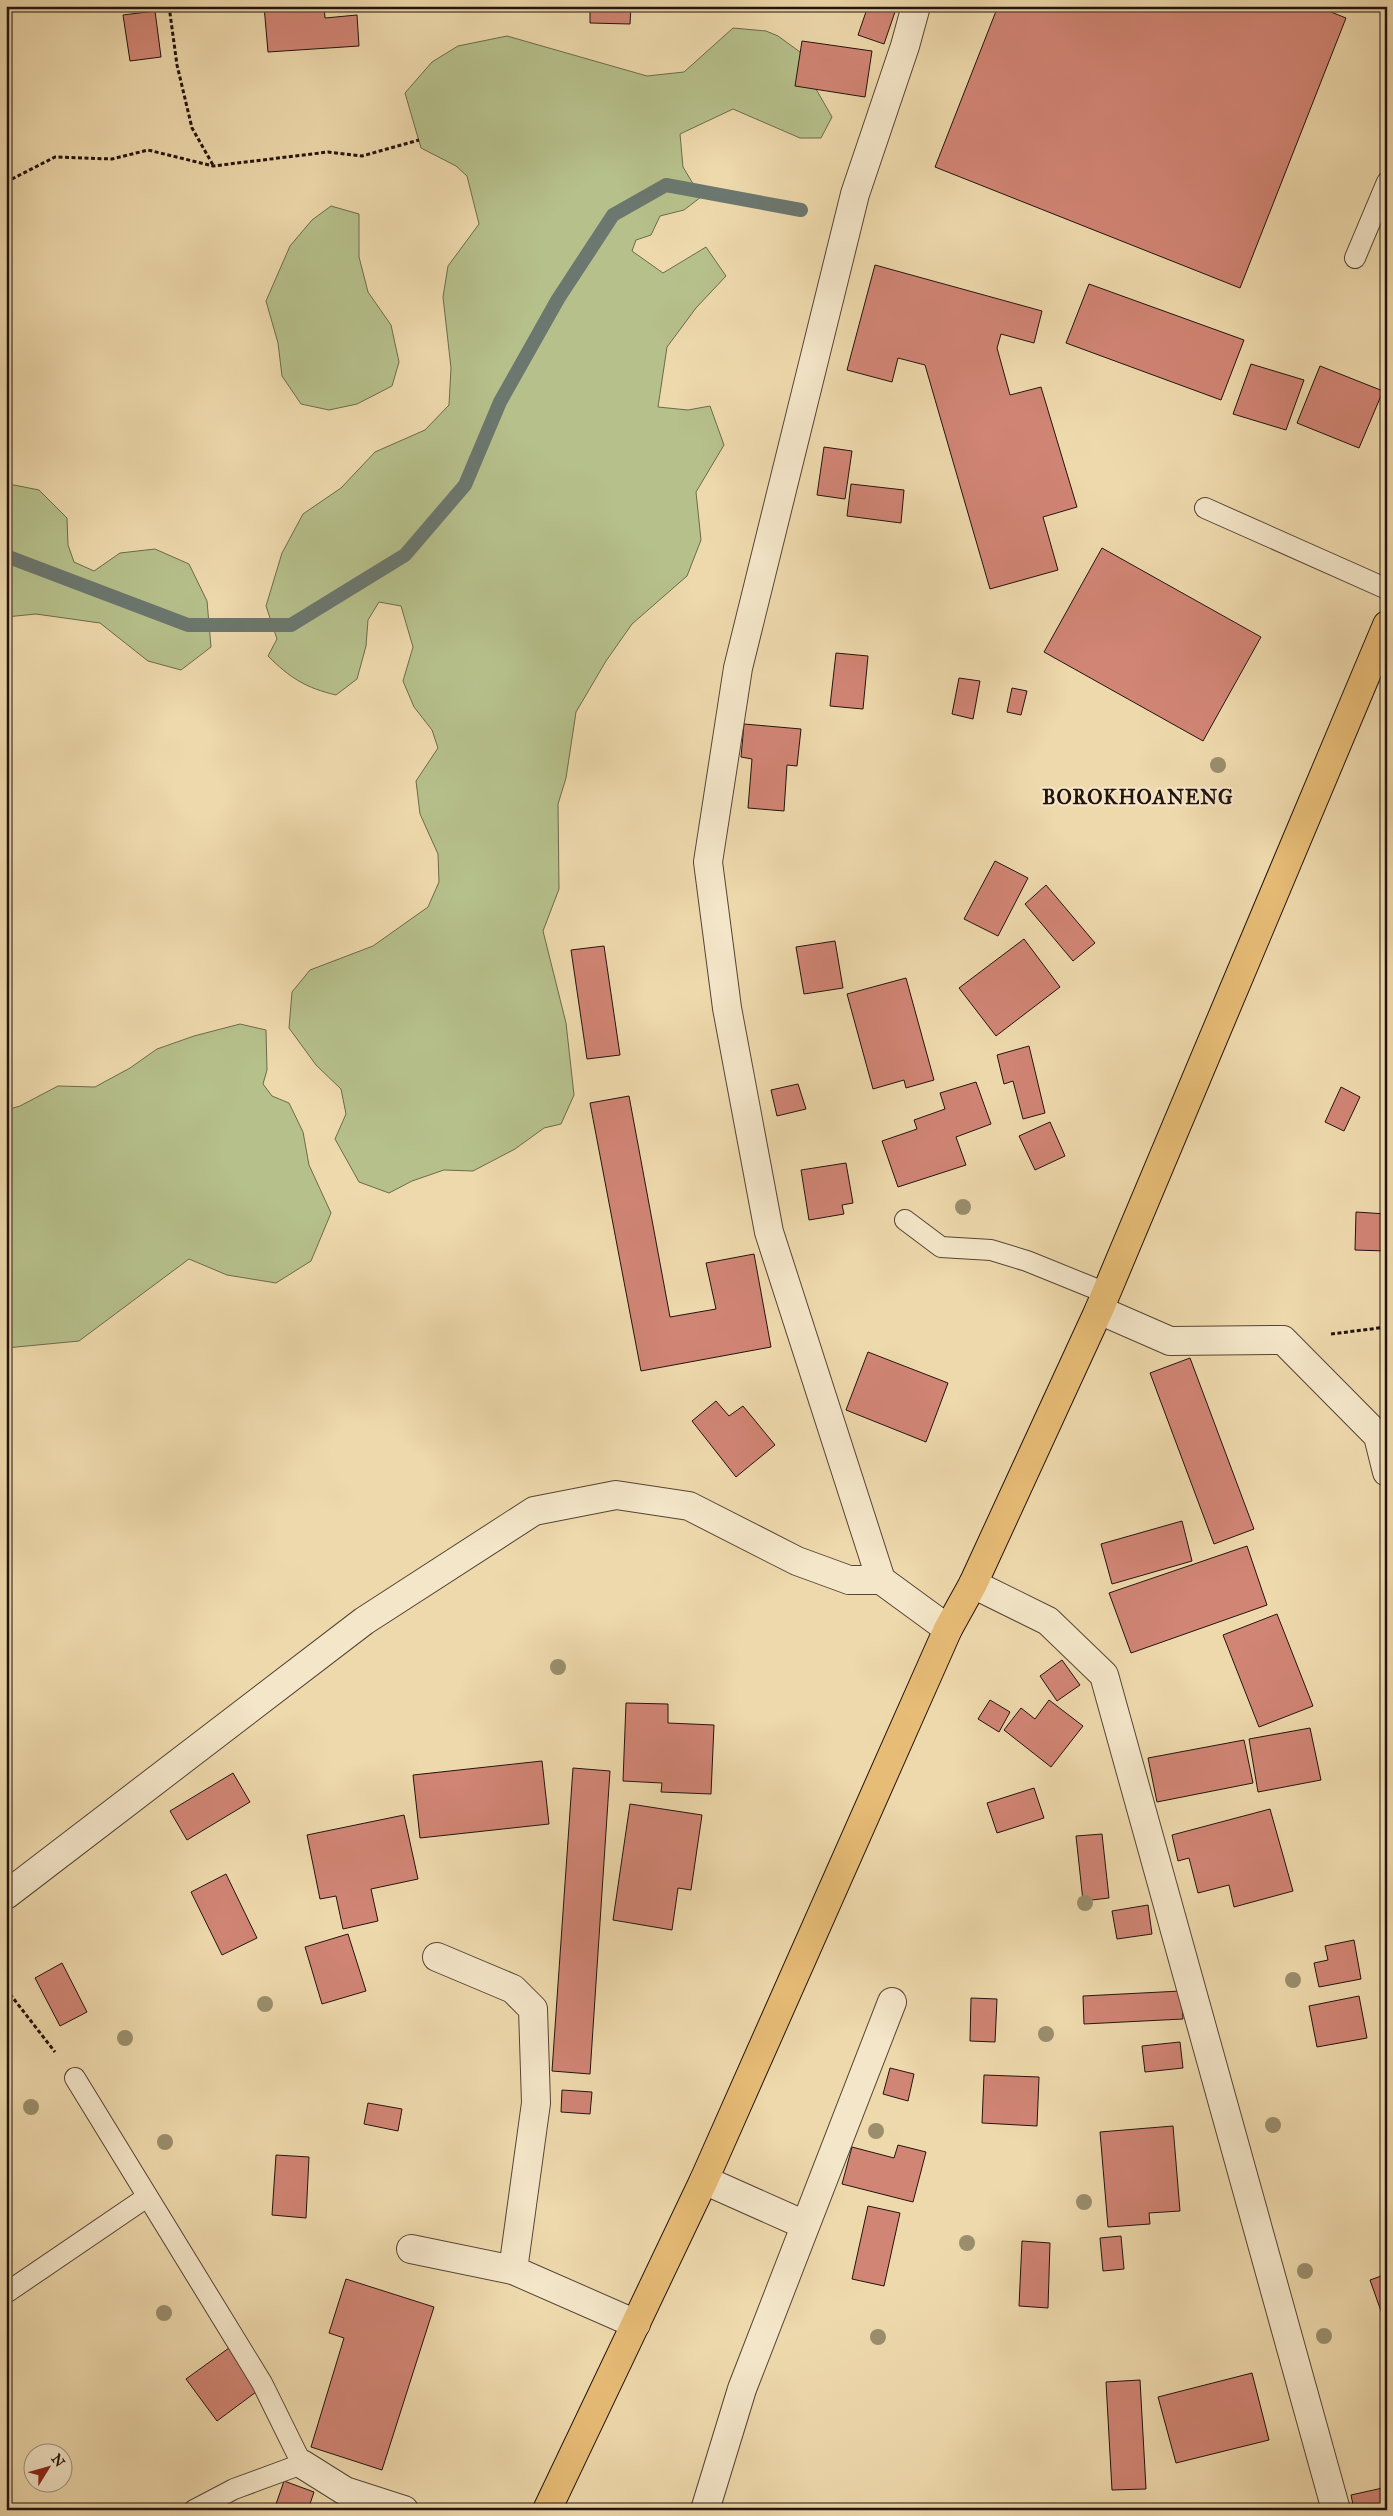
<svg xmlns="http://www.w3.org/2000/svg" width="1393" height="2516" viewBox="0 0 1393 2516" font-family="'IM FELL Great Primer',serif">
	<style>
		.green { fill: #b6c08b; stroke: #6c6a4c }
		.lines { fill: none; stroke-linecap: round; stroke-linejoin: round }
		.stream { stroke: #6b776f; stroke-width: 14 }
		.building { fill: #d18575; stroke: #23130d }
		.lane-casing { stroke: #564435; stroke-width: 22 }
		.street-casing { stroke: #564435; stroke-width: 30 }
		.primary-casing { stroke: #23130d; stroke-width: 30 }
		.path { stroke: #23130d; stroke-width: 3; stroke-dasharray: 4 2.5; stroke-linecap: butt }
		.lane { stroke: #f4e6c9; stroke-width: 20 }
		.street { stroke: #f4e6c9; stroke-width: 28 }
		.primary { stroke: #e7bc76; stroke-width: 28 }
		.tree { fill: #9a8e6d }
		.labels { text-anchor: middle; stroke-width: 4; stroke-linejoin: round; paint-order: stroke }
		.district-label { font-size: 20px; font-weight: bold; letter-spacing: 1px; fill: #23130d; stroke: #f4e6c9 }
	</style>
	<rect width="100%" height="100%" fill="#eed9ac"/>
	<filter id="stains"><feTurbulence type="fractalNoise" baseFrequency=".004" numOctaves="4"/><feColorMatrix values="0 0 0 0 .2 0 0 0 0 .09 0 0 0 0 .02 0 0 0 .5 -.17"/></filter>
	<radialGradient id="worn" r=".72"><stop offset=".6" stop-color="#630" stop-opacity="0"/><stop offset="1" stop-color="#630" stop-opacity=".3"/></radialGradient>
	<g class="green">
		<path d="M733 28 766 31 778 36 800 52 816 89 832 117 821 138H800L733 109 680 134 683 167 701 197 684 210 660 216 651 235 636 240 632 251 663 273 706 247 726 276 696 308 667 347 658 407 688 410 710 406 724 445 696 492 701 540 687 576 632 624 606 661 576 712 566 778 558 804 559 889 543 931 566 1023 574 1095 561 1124 544 1128 515 1149 473 1171 444 1170 412 1181 389 1193 359 1182 335 1139 346 1114 341 1089 316 1065 289 1028 292 992 310 970 373 946 428 907 439 882 438 854 420 814 416 781 438 748 432 730 414 707 403 681 413 647 401 606 379 602 368 620 366 646 357 679 336 695C306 688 290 678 268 656L277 639 266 606 282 553 303 514 341 488 375 452 425 430 449 405 451 368 443 297 448 266 479 224 467 176 456 166 421 148 405 93 432 62 458 46 507 36 647 76 684 72Z"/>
		<path d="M331 206 359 214V257L368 292 391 325 399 362 392 386 357 404 329 410 301 404 282 376 278 343 266 301 290 246 312 220Z"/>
		<path d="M14 485 39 490 67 518 68 545 74 562 94 571 120 553 155 549 189 564 207 601 211 647 181 670 148 661 100 623 36 614 6 617V486Z"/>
		<path d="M240 1024 266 1030 267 1070 263 1084 272 1096 289 1103 303 1132 309 1165 331 1213 311 1261 276 1283 227 1275 189 1259 79 1341 6 1348V1110L20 1106 58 1086 95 1087 130 1068 157 1049 194 1036Z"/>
	</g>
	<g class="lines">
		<path class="stream" d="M6 556 188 625H291L405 555 465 485 500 402 558 299 613 215 666 185 801 210"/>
	</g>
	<g class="building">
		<path d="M6 6H17V11L6 12Z"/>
		<path d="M264 6H324L325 18 357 15 359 46 268 52Z"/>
		<path d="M590 6H631L630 24 590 23Z"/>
		<path d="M793 6H814L813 10Z"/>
		<path d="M868 6H897L884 44 858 35Z"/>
		<path d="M998 6H1316L1346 18 1240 288 935 167Z"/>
		<path d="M155 11 161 57 130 61 123 15Z"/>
		<path d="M802 41 872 51 865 97 795 86Z"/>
		<path d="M875 265 1042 311 1034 343 1001 334 997 348 1010 395 1041 387 1077 507 1043 517 1058 570 990 589 925 365 898 358 892 382 847 370Z"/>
		<path d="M1089 284 1244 340 1221 400 1066 343Z"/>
		<path d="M1251 364 1304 380 1286 430 1233 414Z"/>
		<path d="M1320 366 1383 391 1359 448 1297 423Z"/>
		<path d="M824 447 852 451 845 499 817 495Z"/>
		<path d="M851 484 904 490 901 523 847 516Z"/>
		<path d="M1102 548 1261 637 1203 741 1044 652Z"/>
		<path d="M836 653 868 656 863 709 830 706Z"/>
		<path d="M959 678 980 681 973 719 952 714Z"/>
		<path d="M1012 688 1027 691 1021 715 1007 712Z"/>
		<path d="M744 724 801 729 797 766 787 765 784 811 748 808 752 759 741 757Z"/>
		<path d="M995 861 1028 878 998 936 964 919Z"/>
		<path d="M1046 885 1095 943 1073 961 1025 904Z"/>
		<path d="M1024 939 1060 987 996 1036 959 988Z"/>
		<path d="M835 941 843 988 804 994 796 947Z"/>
		<path d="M604 946 620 1055 587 1059 571 950Z"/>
		<path d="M906 978 934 1080 906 1088 904 1080 873 1089 847 994Z"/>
		<path d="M1029 1046 1045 1113 1023 1119 1013 1081 1004 1084 997 1055Z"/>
		<path d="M976 1082 991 1124 956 1137 966 1165 898 1187 882 1141 917 1129 914 1120 945 1109 940 1093Z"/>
		<path d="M798 1084 806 1109 777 1116 771 1090Z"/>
		<path d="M1341 1087 1360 1097 1344 1131 1325 1122Z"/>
		<path d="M629 1096 670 1317 716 1309 706 1263 754 1254 771 1347 641 1371 590 1103Z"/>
		<path d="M1050 1122 1065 1156 1035 1170 1019 1136Z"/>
		<path d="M846 1163 853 1203 842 1205 844 1214 809 1220 801 1170Z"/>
		<path d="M1356 1212 1387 1214V1251L1355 1250Z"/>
		<path d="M868 1352 948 1383 926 1442 846 1410Z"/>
		<path d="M1190 1358 1254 1529 1214 1544 1150 1373Z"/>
		<path d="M716 1401 729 1416 743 1406 775 1445 736 1477 692 1421Z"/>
		<path d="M1182 1521 1192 1561 1112 1584 1101 1544Z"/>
		<path d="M1247 1546 1267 1605 1131 1653 1109 1593Z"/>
		<path d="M1277 1614 1313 1706 1259 1727 1223 1635Z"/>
		<path d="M1062 1660 1080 1685 1057 1701 1040 1676Z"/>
		<path d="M990 1700 1010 1712 999 1732 978 1719Z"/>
		<path d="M1049 1700 1083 1726 1051 1767 1004 1730 1021 1708 1035 1719Z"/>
		<path d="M626 1703 668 1704V1723L714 1725 711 1794 661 1792 662 1783 623 1781Z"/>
		<path d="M1310 1728 1321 1780 1258 1792 1249 1739Z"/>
		<path d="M1244 1740 1253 1783 1157 1802 1148 1758Z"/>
		<path d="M542 1761 549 1824 420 1838 413 1775Z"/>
		<path d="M573 1768 610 1771 590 2074 552 2071Z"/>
		<path d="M233 1773 250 1802 187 1840 170 1811Z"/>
		<path d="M1034 1788 1044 1818 997 1833 987 1803Z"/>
		<path d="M630 1804 702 1815 691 1890 678 1888 672 1930 613 1920Z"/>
		<path d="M1270 1809 1293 1891 1234 1907 1229 1885 1198 1893 1189 1858 1178 1861 1172 1835Z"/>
		<path d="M404 1815 418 1879 371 1889 378 1921 343 1929 336 1896 320 1899 307 1835Z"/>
		<path d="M1102 1834 1109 1898 1083 1901 1076 1836Z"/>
		<path d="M226 1874 257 1938 222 1955 191 1892Z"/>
		<path d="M1148 1905 1152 1934 1117 1939 1112 1911Z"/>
		<path d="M348 1934 366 1991 322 2004 305 1947Z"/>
		<path d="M1354 1940 1361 1979 1319 1987 1314 1963 1328 1960 1325 1946Z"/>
		<path d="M62 1963 87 2012 60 2026 35 1978Z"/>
		<path d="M1181 1991 1183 2019 1084 2024 1083 1996Z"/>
		<path d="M1359 1996 1367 2038 1317 2047 1309 2006Z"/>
		<path d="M971 1998 997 1999 995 2042 970 2041Z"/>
		<path d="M1180 2042 1183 2068 1145 2072 1142 2046Z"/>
		<path d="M890 2068 914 2074 908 2101 883 2094Z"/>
		<path d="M984 2075 1039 2077 1037 2126 982 2123Z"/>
		<path d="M562 2090 592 2092 590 2114 561 2112Z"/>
		<path d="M368 2103 402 2109 398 2131 364 2124Z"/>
		<path d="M1173 2126 1180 2211 1149 2213 1150 2224 1108 2227 1100 2132Z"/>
		<path d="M898 2145 926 2152 913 2202 842 2184 852 2147 894 2158Z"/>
		<path d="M276 2155 309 2157 306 2218 272 2215Z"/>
		<path d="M868 2206 900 2213 884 2286 852 2279Z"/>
		<path d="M1121 2236 1124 2269 1103 2271 1100 2238Z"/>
		<path d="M1022 2241 1050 2243 1048 2308 1019 2306Z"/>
		<path d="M1387 2274V2328L1370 2280Z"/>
		<path d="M346 2279 434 2307 382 2470 311 2447 344 2338 329 2333Z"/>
		<path d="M229 2348 260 2389 217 2421 186 2379Z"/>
		<path d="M1252 2373 1269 2440 1176 2463 1158 2397Z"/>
		<path d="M1140 2380 1146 2489 1112 2490 1106 2382Z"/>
		<path d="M284 2481 314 2492 308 2510H274Z"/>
		<path d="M1387 2487V2510H1354L1351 2495Z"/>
	</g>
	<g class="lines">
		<defs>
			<g id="lane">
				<path d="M1355 258 1387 182"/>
				<path d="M1205 508 1387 589"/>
				<path d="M905 1220 941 1247 991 1250 1027 1261 1106 1293"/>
				<path d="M75 2078 262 2383 302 2464 234 2489 194 2510"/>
				<path d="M6 2293 147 2197"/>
			</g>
			<g id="street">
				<path d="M1099 1310 1170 1341 1283 1340 1378 1436 1387 1472"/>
				<path d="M881 1580 769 1232 727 1008 708 862 738 668 855 194 905 46 916 6"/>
				<path d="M973 1584 1048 1621 1104 1675 1336 2510"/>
				<path d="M6 1895 364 1621 534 1511 616 1495 689 1506 797 1561 849 1580H881L948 1629"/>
				<path d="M437 1957 513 1989 533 2009 536 2103 513 2270 636 2324"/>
				<path d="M704 2180 805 2225"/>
				<path d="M411 2249 513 2270"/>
				<path d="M302 2464 345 2491 404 2510"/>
				<path d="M705 2510 742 2389 892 2002"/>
			</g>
			<path id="primary" d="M547 2510 704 2180 948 1629 973 1584 1099 1310 1387 625"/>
		</defs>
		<use href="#lane" class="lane-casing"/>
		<use href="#street" class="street-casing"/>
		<use href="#primary" class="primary-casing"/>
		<g class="path">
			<path d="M169 6 177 65 192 128 213 165"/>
			<path d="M6 182 55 157 112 159 148 150 213 166 328 152 362 156 419 140"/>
			<path d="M1331 1334 1387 1327"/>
			<path d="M6 1989 55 2052"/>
		</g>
		<use href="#lane" class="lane"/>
		<use href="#street" class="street"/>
		<use href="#primary" class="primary"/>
	</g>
	<g class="tree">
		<circle cx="1218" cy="765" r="8"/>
		<circle cx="963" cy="1207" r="8"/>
		<circle cx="558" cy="1667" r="8"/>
		<circle cx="1085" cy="1903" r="8"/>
		<circle cx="1293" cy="1980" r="8"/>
		<circle cx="265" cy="2004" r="8"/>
		<circle cx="1046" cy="2034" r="8"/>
		<circle cx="125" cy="2038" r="8"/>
		<circle cx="31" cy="2107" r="8"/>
		<circle cx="1273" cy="2125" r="8"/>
		<circle cx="876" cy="2131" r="8"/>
		<circle cx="165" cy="2142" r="8"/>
		<circle cx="1084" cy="2202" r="8"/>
		<circle cx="967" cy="2243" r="8"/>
		<circle cx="1305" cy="2271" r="8"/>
		<circle cx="164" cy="2313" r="8"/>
		<circle cx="1324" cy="2336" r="8"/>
		<circle cx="878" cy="2337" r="8"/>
	</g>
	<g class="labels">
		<g class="district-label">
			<text x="1138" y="804">BOROKHOANENG</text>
		</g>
	</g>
	<rect width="1393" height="2516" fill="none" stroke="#eed9ac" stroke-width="25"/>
	<rect x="8" y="8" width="1378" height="2501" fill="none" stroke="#23130d" stroke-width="2.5"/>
	<rect x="12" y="12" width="1368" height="2491" fill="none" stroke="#23130d"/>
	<g transform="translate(48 2468) rotate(53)"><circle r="24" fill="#f4e6c9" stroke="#a0927e"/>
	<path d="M0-4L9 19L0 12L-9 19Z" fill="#8f2418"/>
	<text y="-8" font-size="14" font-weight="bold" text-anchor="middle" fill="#23130d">N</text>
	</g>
	<rect width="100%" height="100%" filter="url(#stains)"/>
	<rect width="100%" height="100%" fill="url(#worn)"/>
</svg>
